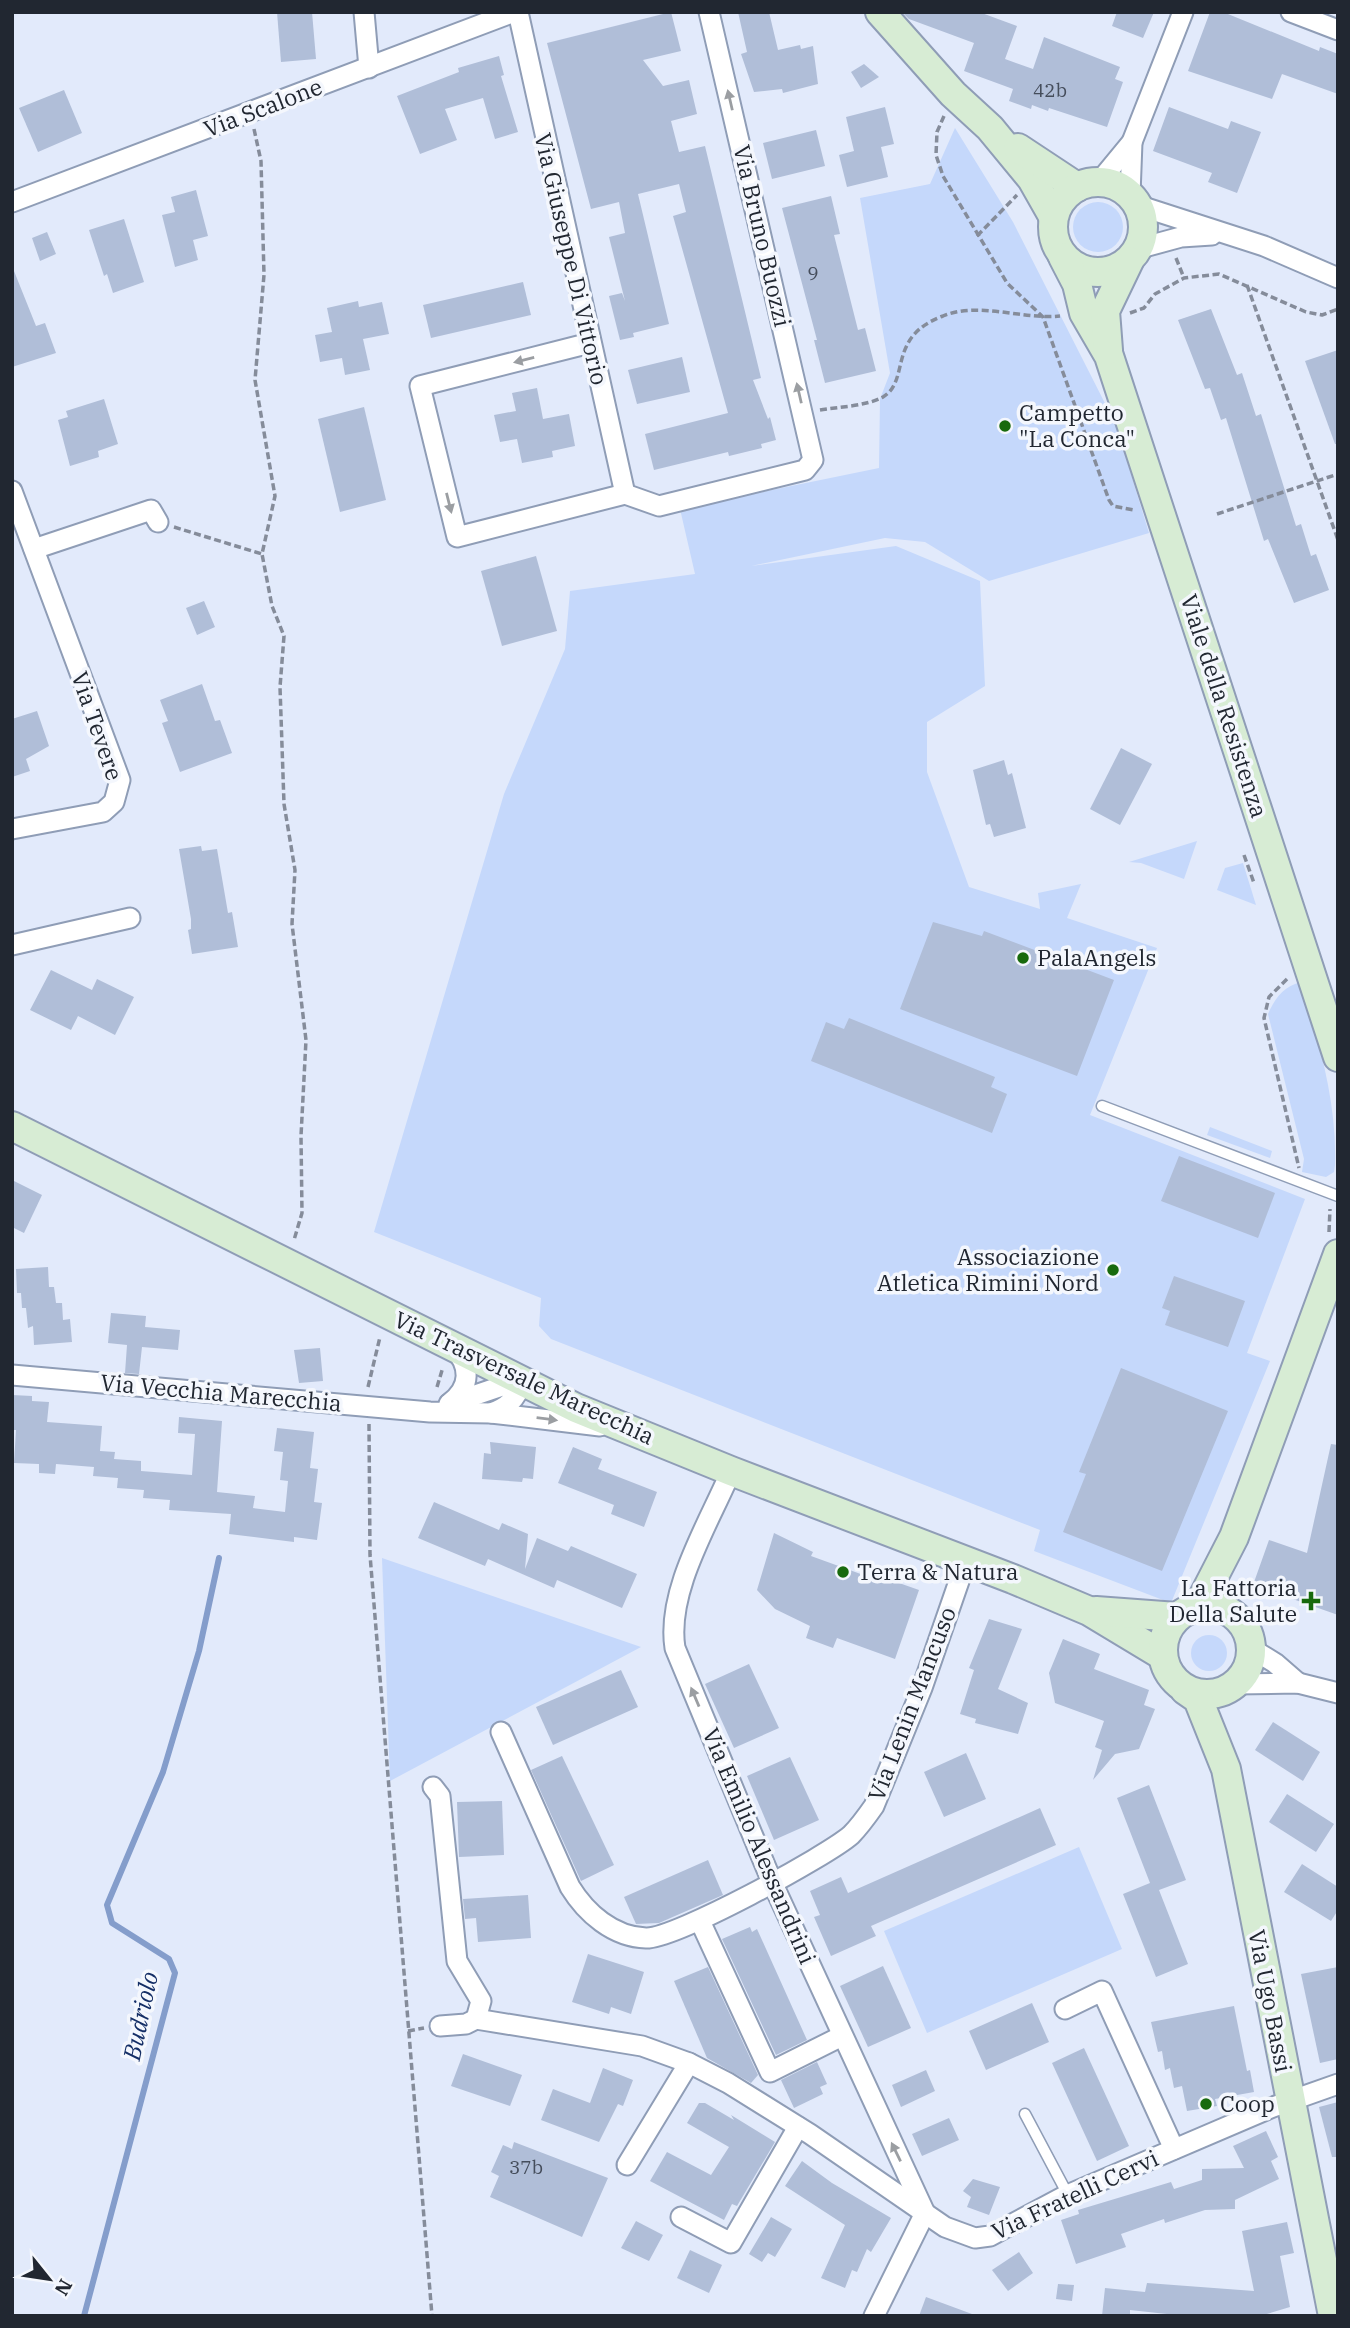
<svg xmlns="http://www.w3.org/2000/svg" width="1350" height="2328" viewBox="0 0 1350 2328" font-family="'IBM Plex Serif',serif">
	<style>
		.green { fill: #c5d8fb }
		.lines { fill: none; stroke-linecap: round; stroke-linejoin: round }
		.stream { stroke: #849dcb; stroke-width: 6 }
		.building { fill: #b0bed8 }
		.lane-casing { stroke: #8f9db6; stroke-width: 13 }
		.street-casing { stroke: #8f9db6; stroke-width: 23 }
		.secondary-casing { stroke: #8f9db6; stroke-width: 32 }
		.path { stroke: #858c9a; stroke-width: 3.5; stroke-dasharray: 7 3.5; stroke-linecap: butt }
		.lane { stroke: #fff; stroke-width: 10 }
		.street { stroke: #fff; stroke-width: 19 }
		.secondary { stroke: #d7ecd4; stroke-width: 28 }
		.oneway { fill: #9b9ea2 }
		.poi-dot { fill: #186a0d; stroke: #f4f7fd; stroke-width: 2.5 }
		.labels { text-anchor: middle; stroke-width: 7; stroke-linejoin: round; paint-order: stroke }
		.number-label { font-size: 19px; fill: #454d5b }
		.street-label { font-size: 23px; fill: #212731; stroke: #f4f7fd }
		.poi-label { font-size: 23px; fill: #212731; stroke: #f4f7fd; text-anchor: start }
		.water-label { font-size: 24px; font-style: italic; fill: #142e66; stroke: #f4f7fd }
	</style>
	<rect width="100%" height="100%" fill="#e2eafb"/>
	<g class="green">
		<path d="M955 128 1013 222 1116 425 1149 533 989 581 925 542 885 538 751 566 896 546 980 581 985 686 927 722V772L969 887 1040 909 1038 893 1081 884 1067 918 1157 948 1090 1115 1305 1199 1247 1353 1270 1361 1171 1603 1034 1551 1040 1530 551 1339 539 1326 541 1298 374 1232 504 794 565 649 570 591 695 574 680 509 879 468 880 399 890 373 860 198 930 184Z"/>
		<circle cx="1098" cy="227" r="25"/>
		<path d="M1197 841 1184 879 1141 863 1129 862Z"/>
		<path d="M1243 863 1256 905 1217 890 1225 868Z"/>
		<path d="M1301 982C1319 1043 1337 1101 1335 1165L1334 1172 1326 1177 1302 1172 1304 1159 1268 1014C1275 998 1284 986 1301 982Z"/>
		<path d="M1210 1127 1272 1151 1270 1158 1207 1135Z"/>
		<path d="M382 1558 641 1647 390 1781Z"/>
		<circle cx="1209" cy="1653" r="18"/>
		<path d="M1079 1847 1122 1949 927 2033 884 1931Z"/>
	</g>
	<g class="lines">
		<path class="stream" d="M84 2316 175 1973 169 1959 112 1923 107 1905 163 1772 199 1651 219 1558"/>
	</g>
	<g class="building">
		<path d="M277 12H312L316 59 281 62Z"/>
		<path d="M671 12 681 51 643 60 663 86 689 80 697 114 671 121 679 152 705 146 761 378 753 380 768 419 770 417 776 440 761 444 762 448 729 456 728 452 654 470 645 434 728 413 673 216 686 212 679 184 638 194 669 324 633 333 634 337 620 340 609 296 622 293 625 301 609 237 625 233 619 202 591 209 547 43Z"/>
		<path d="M738 12H769L778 50 800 45 801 49 813 46 818 84 783 93 782 89 754 92 741 54 747 52Z"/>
		<path d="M902 12H979L1017 26 1005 59 1033 69 1044 37 1120 67 1115 79 1123 82 1107 127 1049 108 1048 111 1032 105 1031 109 1009 101 1013 89 964 71 974 43 909 19Z"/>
		<path d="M1117 12H1154L1143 38 1112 26Z"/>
		<path d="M1210 12H1223L1319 51 1320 47 1338 54V94L1282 74 1272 99 1188 71Z"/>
		<path d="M499 56 504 75 501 76 518 132 495 139 483 98 445 109 457 140 420 154 397 96 459 72 458 68Z"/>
		<path d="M864 64 879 77 861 88 851 72Z"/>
		<path d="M64 90 82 133 38 152 19 108Z"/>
		<path d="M885 107 894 144 881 147 888 177 847 187 839 155 854 151 846 117Z"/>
		<path d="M1169 107 1228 129 1231 121 1261 132 1237 193 1208 182 1212 173 1153 151Z"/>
		<path d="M816 130 825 166 772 179 763 143Z"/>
		<path d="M196 190 208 236 193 240 198 260 175 267 162 215 175 212 171 197Z"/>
		<path d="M831 196 840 234 834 235 858 330 865 328 876 371 825 383 814 340H817L782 208Z"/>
		<path d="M124 219 144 282 113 293 107 274 104 276 89 230Z"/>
		<path d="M47 232 56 254 40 261 32 238Z"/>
		<path d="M12 266 36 326 45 323 56 353 12 367Z"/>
		<path d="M523 282 531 315 431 338 423 305Z"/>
		<path d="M358 301 359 307 382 302 389 334 363 339 370 370 345 375 342 358 320 362 315 335 332 332 327 308Z"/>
		<path d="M1211 309 1237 375 1242 373 1256 416 1261 414 1296 526 1301 524 1311 556 1316 554 1329 590 1294 603 1268 539 1264 541 1226 418 1221 420 1210 388 1205 389 1178 320Z"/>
		<path d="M1338 350V444H1335L1305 361Z"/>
		<path d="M682 357 690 392 637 404 628 370Z"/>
		<path d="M537 388 543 419 569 414 575 446 552 451 553 457 522 463 517 439 500 442 494 415 516 411 512 393Z"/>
		<path d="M104 399 118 444 98 451 99 457 70 466 58 420 68 417 66 411Z"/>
		<path d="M364 407 386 500 340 512 318 419Z"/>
		<path d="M536 556 557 631 502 646 481 571Z"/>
		<path d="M204 601 215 627 197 635 186 608Z"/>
		<path d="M202 684 215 721 220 720 232 753 180 772 162 723 168 721 160 700Z"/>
		<path d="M37 711 49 746 26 759 30 771 12 777V719Z"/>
		<path d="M1121 748 1152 764 1120 825 1090 809Z"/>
		<path d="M1004 760 1008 775 1012 773 1026 828 994 837 990 824 986 825 973 770Z"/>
		<path d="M201 846 202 851 217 849 228 913 232 912 238 947 192 954 188 930 191 929V919L179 849Z"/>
		<path d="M933 922 982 936 984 931 1114 980 1077 1076 900 1009Z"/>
		<path d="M51 970 92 990 97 979 134 997 115 1035 78 1016 71 1030 30 1010Z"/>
		<path d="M849 1018 995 1077 991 1087 1007 1094 992 1133 811 1061 826 1022 844 1029Z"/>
		<path d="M1179 1156 1275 1193 1258 1238 1161 1201Z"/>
		<path d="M12 1180 42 1195 24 1233 12 1227Z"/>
		<path d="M48 1267 49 1287H54L56 1303H62L63 1320 70 1319 72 1342 34 1345 33 1326 28 1328 26 1308H22L21 1293H17L16 1269Z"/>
		<path d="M1174 1276 1245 1301 1228 1347 1165 1325 1170 1311 1162 1308Z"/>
		<path d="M111 1313 146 1316 145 1327 180 1330 178 1350 142 1347 139 1374 125 1373 127 1345 108 1343Z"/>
		<path d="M320 1348 323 1381 299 1383 294 1350Z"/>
		<path d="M1121 1368 1228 1411 1162 1571 1063 1532 1086 1474 1079 1472Z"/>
		<path d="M12 1395 32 1396V1401L49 1402 47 1422 102 1426 100 1451 115 1452 114 1459 141 1461V1471L192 1475 195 1434 178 1433 179 1417 222 1421 217 1492 255 1496 253 1508 285 1512 288 1481 280 1480 283 1452 274 1451 277 1428 314 1432 310 1468 318 1469 314 1502 322 1503 317 1540 294 1537V1542L229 1534 231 1514 169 1510 170 1500 143 1498 144 1490 117 1488 118 1478 93 1476 94 1467 56 1464 55 1474 39 1473V1464L14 1463 16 1430H12Z"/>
		<path d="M490 1442 536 1447 533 1479 523 1478 522 1482 482 1479 484 1453 491 1454Z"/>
		<path d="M1331 1444 1338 1445V1615L1253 1585 1269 1540 1307 1553Z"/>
		<path d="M573 1447 602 1459 598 1469 657 1492 644 1527 611 1514 614 1505 558 1483Z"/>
		<path d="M434 1502 499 1530 502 1523 528 1534 525 1569 537 1538 568 1551 571 1546 637 1574 622 1608 557 1580 554 1588 488 1559 485 1566 418 1538Z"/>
		<path d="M774 1533 813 1552 811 1556 880 1581 882 1577 919 1590 895 1659 837 1638 833 1648 806 1638 810 1626 775 1609 757 1590Z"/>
		<path d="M989 1619 1022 1629 998 1689 1028 1703 1018 1734 975 1723 976 1719 960 1714 974 1670 969 1668Z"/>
		<path d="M1063 1639 1100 1654 1094 1669 1149 1690 1144 1705 1155 1709 1139 1749 1115 1754 1093 1780 1102 1750 1095 1747 1104 1721 1055 1703 1049 1673Z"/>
		<path d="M749 1664 779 1728 734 1748 705 1684Z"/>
		<path d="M621 1670 638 1707 553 1745 536 1707Z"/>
		<path d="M1273 1722 1320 1752 1303 1781 1255 1750Z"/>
		<path d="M966 1753 986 1799 944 1817 924 1772Z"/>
		<path d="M562 1756 614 1865 581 1881 531 1770Z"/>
		<path d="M790 1757 819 1820 774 1840 747 1776Z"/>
		<path d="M1149 1785 1186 1880 1159 1890 1188 1964 1156 1977 1123 1894 1150 1883 1117 1798Z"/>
		<path d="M1287 1794 1334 1824 1316 1852 1269 1822Z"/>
		<path d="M502 1801 504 1855 459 1857 457 1802Z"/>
		<path d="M1040 1808 1056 1845 871 1926 876 1936 831 1956 814 1917 820 1915 810 1891 841 1877 848 1893Z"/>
		<path d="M708 1860 723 1895 659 1923 636 1924 624 1897Z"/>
		<path d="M1302 1864 1338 1887V1910L1331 1921 1284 1892Z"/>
		<path d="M528 1895 531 1938 478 1942 476 1918 465 1919 463 1899Z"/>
		<path d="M750 1927 752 1932 757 1929 807 2040 776 2055 722 1939Z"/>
		<path d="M588 1954 644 1972 631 2014 611 2007 609 2014 572 2002Z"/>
		<path d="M883 1966 911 2028 868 2047 840 1986Z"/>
		<path d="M708 1967 758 2075 751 2083 707 2058 674 1981Z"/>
		<path d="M1338 1967V2059L1320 2063 1301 1974Z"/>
		<path d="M1032 2003 1049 2042 986 2070 969 2031Z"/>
		<path d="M1234 2006 1247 2071 1250 2070 1254 2092 1215 2099 1217 2106 1187 2111 1182 2086 1174 2088 1170 2068 1165 2070 1162 2051 1158 2052 1151 2022Z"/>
		<path d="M1084 2048 1129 2146 1097 2161 1052 2063Z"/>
		<path d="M463 2054 522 2075 510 2106 451 2086Z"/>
		<path d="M817 2062 827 2084 820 2087 823 2094 794 2108 781 2080Z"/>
		<path d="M603 2068 633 2080 623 2106 618 2104 599 2142 541 2120 553 2089 590 2103Z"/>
		<path d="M926 2070 935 2091 901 2107 892 2085Z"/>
		<path d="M1338 2102V2157H1332L1319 2107Z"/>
		<path d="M699 2103H705L734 2120 731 2115 775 2142 737 2206 732 2204 724 2220 650 2181 667 2152 711 2175 729 2147 687 2123Z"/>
		<path d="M949 2118 959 2140 922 2156 912 2134Z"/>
		<path d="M1266 2131 1278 2157 1271 2161 1279 2179 1235 2200V2209L1205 2210 1165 2223 1164 2219 1121 2234 1126 2247 1076 2264 1061 2220 1079 2214 1078 2210 1171 2182 1174 2189 1202 2180V2169L1244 2168 1233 2146Z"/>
		<path d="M514 2142 608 2178 582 2237 490 2197 499 2176 491 2172 503 2145 512 2149Z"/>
		<path d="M802 2161 832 2183 891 2218 871 2252 867 2249 857 2272 852 2270 845 2288 821 2278 845 2225 785 2186Z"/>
		<path d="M973 2179 1000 2187 989 2215 967 2207 971 2197 963 2191Z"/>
		<path d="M771 2217 792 2229 775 2257 768 2253 762 2262 749 2254Z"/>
		<path d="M636 2221 663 2235 649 2261 621 2248Z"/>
		<path d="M1287 2222 1294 2253 1280 2256 1290 2307 1260 2316H1185L1130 2310V2316H1102L1105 2288 1145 2292 1147 2283 1254 2291 1242 2231Z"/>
		<path d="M690 2250 722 2265 709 2293 677 2278Z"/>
		<path d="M1019 2252 1033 2273 1008 2291 992 2270Z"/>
		<path d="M1058 2284 1074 2285 1072 2301 1056 2299Z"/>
		<path d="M926 2297 972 2314 971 2316H919Z"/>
	</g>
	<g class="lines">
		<defs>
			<g id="lane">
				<path d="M1102 1106 1338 1196"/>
				<path d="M1025 2114 1068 2195"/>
			</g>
			<g id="street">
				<path d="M364 12 369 68"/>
				<path d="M518 12 625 494 659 506 805 470 813 460 709 12"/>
				<path d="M1291 12 1338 30"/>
				<path d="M1099 182 1132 142 1183 12"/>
				<path d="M1130 195 1132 142"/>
				<path d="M12 202 514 12"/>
				<path d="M1137 205 1264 246 1338 278"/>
				<path d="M1137 249 1181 237 1212 235"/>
				<path d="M590 343 420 386 457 537 625 494"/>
				<path d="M12 491 120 780 114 802 103 812 12 829"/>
				<path d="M34 549 151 510 158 522"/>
				<path d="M12 945 130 918"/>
				<path d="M12 1375 430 1412 491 1413 600 1426"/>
				<path d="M450 1403C471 1387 471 1366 453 1347"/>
				<path d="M449 1404 502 1386 522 1382C516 1399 508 1407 491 1413"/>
				<path d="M731 1471C709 1523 666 1591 675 1648L772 1882 925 2213 874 2316"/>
				<path d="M1252 1649 1275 1663 1298 1683"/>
				<path d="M1236 1684 1298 1683 1338 1693"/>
				<path d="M501 1732 570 1887C586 1913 613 1937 646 1938 675 1939 827 1856 851 1835 860 1826 867 1816 874 1806L922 1688 966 1561"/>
				<path d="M433 1787 440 1796 457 1961 481 2001 476 2019"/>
				<path d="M700 1921 770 2072 842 2036"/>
				<path d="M1065 2009 1102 1991 1174 2149"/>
				<path d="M440 2026 466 2024 476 2019 642 2046 689 2063 728 2083 810 2134 945 2227 975 2238 990 2236 1065 2196 1273 2107 1338 2084"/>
				<path d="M627 2165 689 2063"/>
				<path d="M681 2217 731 2243 798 2127"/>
			</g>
			<g id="secondary">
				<path d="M880 12 953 94 990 128 1032 179 1053 216"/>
				<path d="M1018 148 1077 187"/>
				<circle cx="1098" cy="227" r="45"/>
				<path d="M1063 257 1077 284 1084 313 1109 356 1338 1057"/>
				<path d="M1108 350 1105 311 1129 261"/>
				<path d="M12 1126 576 1408 731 1471 1013 1579 1089 1611 1162 1655"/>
				<circle cx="1207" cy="1650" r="44"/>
				<path d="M1198 1607 1234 1537 1338 1254"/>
				<path d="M1096 1611 1177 1617"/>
				<path d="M1185 1690 1198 1699 1226 1769 1333 2316"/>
			</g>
		</defs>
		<use href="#lane" class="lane-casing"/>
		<use href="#street" class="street-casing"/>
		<use href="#secondary" class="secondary-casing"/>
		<g class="path">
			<path d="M944 116 937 132 936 155 943 176 1007 283 1043 317 1109 500 1113 506 1134 510"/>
			<path d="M254 129 261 161 264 275 255 380 275 496 262 554 272 606 284 636 280 687 284 804 295 870 292 924 306 1040 301 1136 302 1213 294 1240"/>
			<path d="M977 236 1017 195"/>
			<path d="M1176 258 1184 278"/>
			<path d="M1247 285 1338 540"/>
			<path d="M1130 313 1144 308 1155 294 1184 278 1219 274 1306 312 1322 315 1338 309"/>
			<path d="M820 410C838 407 867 406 883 397 911 380 886 337 943 316 980 301 1022 320 1060 316"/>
			<path d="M1217 514 1338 474"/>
			<path d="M174 527 262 554"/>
			<path d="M1244 855 1254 883"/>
			<path d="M1287 979 1269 997 1264 1018 1299 1168"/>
			<path d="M1329 1232 1330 1209"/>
			<path d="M368 1387 380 1337"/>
			<path d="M437 1387 443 1367"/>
			<path d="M369 1424 370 1555 432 2316"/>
			<path d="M408 2031 424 2028"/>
		</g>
		<use href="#lane" class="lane"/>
		<use href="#street" class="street"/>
		<use href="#secondary" class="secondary"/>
	</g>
	<defs><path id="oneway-solid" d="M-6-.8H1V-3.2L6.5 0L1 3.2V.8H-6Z" transform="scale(1.75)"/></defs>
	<g class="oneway">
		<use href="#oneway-solid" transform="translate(730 100) rotate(-103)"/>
		<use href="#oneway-solid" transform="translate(524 360) rotate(166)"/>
		<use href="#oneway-solid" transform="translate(799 393) rotate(-103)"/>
		<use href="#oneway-solid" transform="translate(449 503) rotate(76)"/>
		<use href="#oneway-solid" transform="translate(547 1419) rotate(7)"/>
		<use href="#oneway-solid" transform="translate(695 1697) rotate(-113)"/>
		<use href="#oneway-solid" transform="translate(896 2152) rotate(-116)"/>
	</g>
	<g class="poi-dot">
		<circle cx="1005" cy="426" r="7"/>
		<circle cx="1023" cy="958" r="7"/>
		<circle cx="1113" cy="1270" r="7"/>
		<circle cx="843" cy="1572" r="7"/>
		<path d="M1307.5 1590.5h7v7h7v7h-7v7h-7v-7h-7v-7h7z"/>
		<circle cx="1206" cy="2104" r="7"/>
	</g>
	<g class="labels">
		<g class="number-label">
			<text x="1050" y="97">42b</text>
			<text x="813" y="280">9</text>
			<text x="526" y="2174">37b</text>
		</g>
		<g class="street-label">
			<text transform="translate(263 108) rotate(-21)" y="8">Via Scalone</text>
			<text transform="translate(762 236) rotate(77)" y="8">Via Bruno Buozzi</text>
			<text transform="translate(571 259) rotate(77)" y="8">Via Giuseppe Di Vittorio</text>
			<text transform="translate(1224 706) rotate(72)" y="8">Viale della Resistenza</text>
			<text transform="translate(97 726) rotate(71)" y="8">Via Tevere</text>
			<text transform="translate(524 1378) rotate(25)" y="8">Via Trasversale Marecchia</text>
			<text transform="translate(221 1393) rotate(5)" y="8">Via Vecchia Marecchia</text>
			<text transform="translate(912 1704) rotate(-69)" y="8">Via Lenin Mancuso</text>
			<text transform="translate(759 1846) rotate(67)" y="8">Via Emilio Alessandrini</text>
			<text transform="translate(1270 2001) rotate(79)" y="8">Via Ugo Bassi</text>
			<text transform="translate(1075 2195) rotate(-25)" y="8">Via Fratelli Cervi</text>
		</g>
		<g class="poi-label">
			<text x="1019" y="421">Campetto<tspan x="1019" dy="26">"La Conca"</tspan></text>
			<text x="1037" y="966">PalaAngels</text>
			<text x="1099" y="1265" text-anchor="end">Associazione<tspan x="1099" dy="26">Atletica Rimini Nord</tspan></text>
			<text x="857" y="1580">Terra &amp; Natura</text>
			<text x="1297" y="1596" text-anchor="end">La Fattoria<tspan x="1297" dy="26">Della Salute</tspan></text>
			<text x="1220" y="2112">Coop</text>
		</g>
		<g class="water-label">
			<text transform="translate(141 2016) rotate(-78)" y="8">Budriolo</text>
		</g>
	</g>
	<rect width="1350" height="2328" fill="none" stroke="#212731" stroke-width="28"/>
	<g transform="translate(49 2279) rotate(120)" stroke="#f4f7fd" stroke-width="5" paint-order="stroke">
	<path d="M0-5L12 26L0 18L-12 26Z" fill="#212731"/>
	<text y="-10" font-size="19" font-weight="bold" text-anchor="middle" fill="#212731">N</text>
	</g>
</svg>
